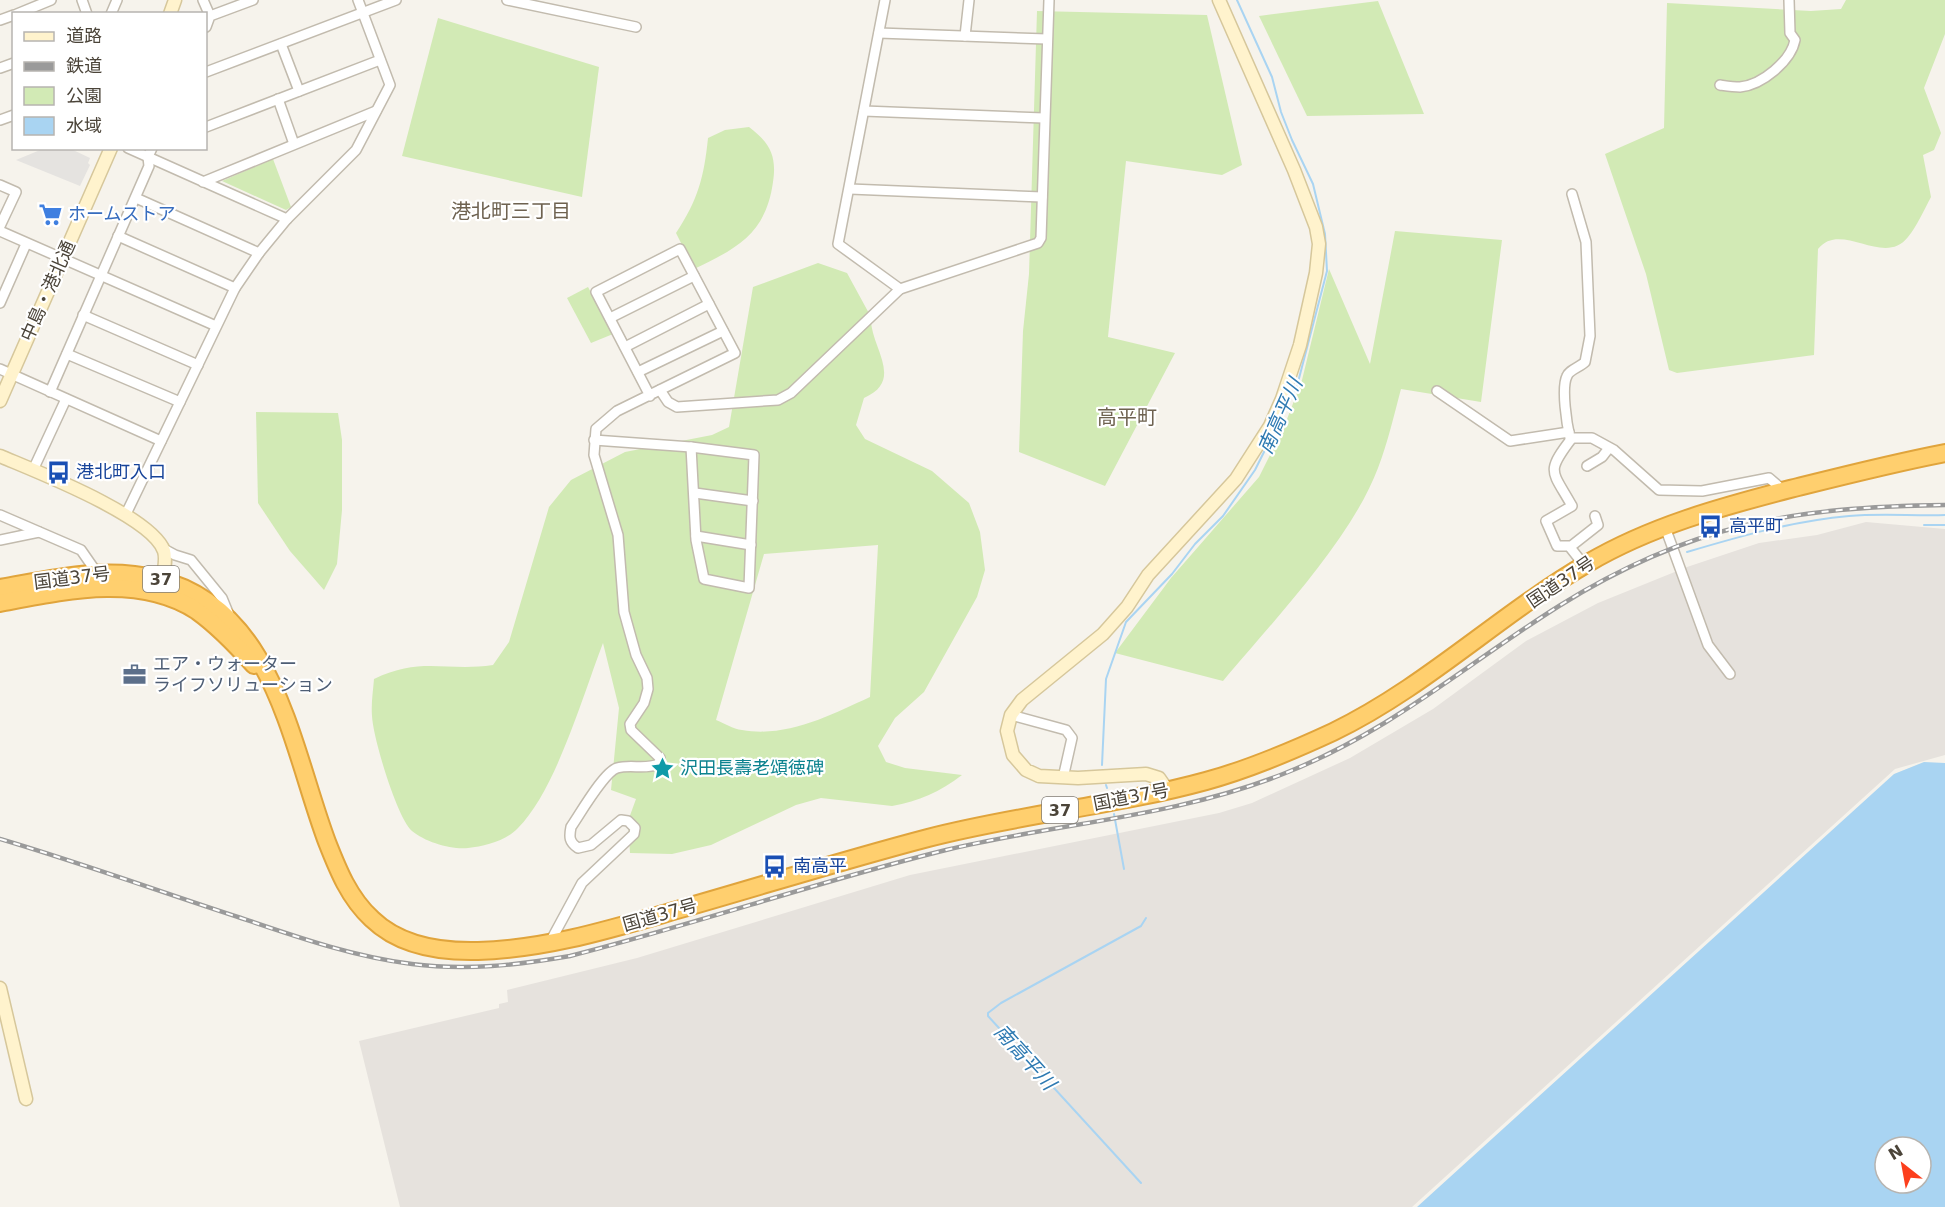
<svg xmlns="http://www.w3.org/2000/svg" width="1945" height="1207" viewBox="0 0 1945 1207" font-family="'DejaVu Sans','Noto Sans JP',sans-serif">
	<style>
		.industrial { fill: #e6e2dd }
		.green { fill: #d2eab5; fill-rule: evenodd }
		.parking { fill: #e5e3e0 }
		.water { fill: #a9d4f2; fill-rule: evenodd }
		.lines { fill: none; stroke-linecap: round; stroke-linejoin: round }
		.stream { stroke: #a9d4f2; stroke-width: 2 }
		.street-casing { stroke: #c2bbae; stroke-width: 12 }
		.secondary-casing { stroke: #d6c79b; stroke-width: 15 }
		.highway-casing { stroke: #e0a43c; stroke-width: 20 }
		.street { stroke: #fff; stroke-width: 9 }
		.secondary { stroke: #fff3cd; stroke-width: 12 }
		.highway { stroke: #ffcf6e; stroke-width: 16 }
		.rail-casing { stroke: #9a9a9a; stroke-width: 4.5 }
		.rail { stroke: #fff; stroke-width: 2; stroke-dasharray: 7; stroke-linecap: butt }
		.labels { text-anchor: middle; stroke-width: 4.5; stroke-linejoin: round; paint-order: stroke }
		.shield { fill: #fff; stroke: #817c74; stroke-width: 1.5 }
		.shield-label { font-size: 16px; font-weight: bold; fill: #4b4439 }
		.shop-label { font-size: 18px; fill: #366cbe; stroke: #fff; text-anchor: start }
		.street-label { font-size: 18px; fill: #4b4439; stroke: #fff }
		.transit-label { font-size: 18px; fill: #164399; stroke: #fff; text-anchor: start }
		.service-label { font-size: 18px; fill: #4e5e75; stroke: #fff; text-anchor: start }
		.culture-label { font-size: 18px; fill: #0d838f; stroke: #fff; text-anchor: start }
		.neighbourhood-label { font-size: 20px; fill: #6e6250; stroke: #fff }
		.water-label { font-size: 20px; font-style: italic; fill: #2e7ab2; stroke: #fff }
	</style>
	<rect width="100%" height="100%" fill="#f6f3ec"/>
	<path class="industrial" d="M1866 522 1945 529V755L1895 769 1412 1207H400L359 1041 499 1008V1004L508 1002 507 990 637 958 910 875 1219 813 1252 803 1350 758 1433 709 1526 641 1598 603 1687 567 1759 543 1817 535Z"/>
	<g class="green">
		<path d="M1846 0H1945V34L1924 88 1941 133 1934 150 1923 155 1931 197C1924 210 1917 226 1908 237 1884 268 1841 220 1818 249L1814 355 1677 373 1669 370 1646 274 1605 154 1664 128 1667 3 1811 11 1841 9Z"/>
		<path d="M1378 1 1424 114 1307 116 1259 16Z"/>
		<path d="M1037 11 1207 15 1242 165 1222 175 1126 161 1108 337 1175 353 1105 486 1019 452 1023 331 1029 274Z"/>
		<path d="M438 18 599 67 582 197 402 156Z"/>
		<path d="M749 127C770 143 777 156 773 182 766 233 738 248 694 269L676 233C698 200 704 177 708 138L725 130Z"/>
		<path d="M273 159 291 207 286 210 222 181Z"/>
		<path d="M1395 231 1502 240 1481 402 1401 389C1394 415 1388 442 1378 468 1351 540 1273 621 1223 681L1115 653 1171 578 1259 477 1284 427 1302 380 1329 269 1370 364Z"/>
		<path d="M818 263 847 273 871 317C869 346 906 380 864 398L856 425 865 439 932 471 969 503 980 532 985 570 977 597 924 692 895 718 878 746 886 762 905 768 962 775C940 792 919 801 892 806L821 798 796 805 711 845 672 854 630 853 628 821 636 799 611 790 619 708 603 643C583 695 556 790 518 828 506 841 485 846 468 848 452 850 425 842 412 831 397 818 373 738 372 716 371 704 373 691 374 679 421 656 446 672 493 665L509 642 549 507 571 480 625 452 712 435 729 427 753 287ZM878 545 870 697C831 715 787 738 742 730 733 729 724 723 716 720L764 554Z"/>
		<path d="M588 287 613 334 591 343 567 298Z"/>
		<path d="M256 412 338 413 342 440V510L337 564 324 590 290 551 258 503Z"/>
	</g>
	<path class="parking" d="M45 148 71 149 90 158 88 163 90 165 80 186 16 160Z"/>
	<path class="water" d="M1924 762 1945 763V1207H1417L1894 774ZM1885 1147H1921V1183H1885Z"/>
	<g class="lines">
		<g class="stream">
			<path d="M1924 525H1945"/>
			<path d="M1687 552C1741 536 1793 521 1849 516 1880 513 1913 516 1945 515"/>
			<path d="M1102 765 1106 679 1126 622 1172 574 1195 544 1223 516 1255 470 1297 386 1327 271 1325 234 1313 184 1292 140 1281 112 1272 77 1237 0"/>
			<path d="M1106 785 1107 788"/>
			<path d="M1114 814 1124 869"/>
			<path d="M1141 1183 988 1016V1013L1001 1003 1141 926 1146 918"/>
		</g>
		<defs>
			<g id="street">
				<path d="M82 0 87 14"/>
				<path d="M203 0 210 16"/>
				<path d="M507 0 636 27"/>
				<path d="M885 0 838 244 900 289"/>
				<path d="M17 14 51 0"/>
				<path d="M111 14 117 0"/>
				<path d="M0 20 14 15"/>
				<path d="M206 27 210 16 253 0"/>
				<path d="M879 33 1047 39"/>
				<path d="M965 36 969 0"/>
				<path d="M281 44 299 91"/>
				<path d="M0 68 14 63"/>
				<path d="M206 72 396 0"/>
				<path d="M1720 85C1727 86 1733 87 1740 87 1762 85 1791 61 1795 40L1790 33 1789 0"/>
				<path d="M278 99 294 144"/>
				<path d="M864 111 1044 118"/>
				<path d="M0 120 14 115"/>
				<path d="M206 127 380 60"/>
				<path d="M128 148 287 219"/>
				<path d="M203 182 376 111"/>
				<path d="M0 185 16 192 0 226"/>
				<path d="M850 189 1042 197"/>
				<path d="M1572 194 1586 242 1590 336 1585 362C1580 367 1569 370 1567 376 1561 388 1567 425 1570 438H1592L1614 450 1659 490 1702 491 1769 478 1784 491"/>
				<path d="M136 198 259 253"/>
				<path d="M0 231 216 326"/>
				<path d="M118 236 235 288"/>
				<path d="M0 303 26 244"/>
				<path d="M83 315 198 365"/>
				<path d="M610 318 694 276"/>
				<path d="M625 347 709 304"/>
				<path d="M67 354 180 402"/>
				<path d="M0 369 161 441"/>
				<path d="M638 372 723 331"/>
				<path d="M660 390 668 402 677 407 778 400 791 393 900 289 1038 243 1041 238 1049 0"/>
				<path d="M1437 391 1510 441 1569 432"/>
				<path d="M50 392 149 166 148 157 152 148"/>
				<path d="M1572 438C1545 473 1552 470 1572 506L1546 521 1557 546H1569L1584 565"/>
				<path d="M594 440 691 447"/>
				<path d="M691 447 754 455 749 588 704 579 696 540Z"/>
				<path d="M1587 466 1602 457 1609 448"/>
				<path d="M33 470 66 399"/>
				<path d="M695 493 753 501"/>
				<path d="M0 515 81 550 97 573"/>
				<path d="M125 516 235 288 259 253 287 219 356 150 390 85 358 0"/>
				<path d="M1665 527 1708 645 1730 674"/>
				<path d="M696 536 751 545"/>
				<path d="M0 540 39 532"/>
				<path d="M1570 547 1598 525 1595 516"/>
				<path d="M162 548 175 555 191 560 222 598 229 615"/>
				<path d="M1011 715 1066 730 1072 738 1063 778"/>
				<path d="M549 944 582 883 634 834 635 828 628 821 621 820 591 845 578 848C569 842 569 837 571 827 580 814 604 772 617 768 631 764 645 770 659 764L660 758 631 730 630 724 644 703 648 689 647 678 636 655 624 612 618 535 594 455 596 429 617 411 735 353 680 249 596 292 650 396"/>
			</g>
			<g id="secondary">
				<path d="M170 14 175 0"/>
				<path d="M0 401 111 148"/>
				<path d="M0 456C35 471 152 516 164 551 167 560 163 577 161 587"/>
				<path d="M1168 791 1159 778 1146 774 1078 778 1039 776 1026 770 1013 755 1007 731 1011 715 1022 700 1103 634 1127 607 1148 575 1236 479 1270 426 1282 399 1300 345 1316 273 1319 244 1316 227 1294 170 1219 0"/>
				<path d="M0 988 26 1099"/>
			</g>
			<g id="highway">
				<path d="M0 588C52 579 105 566 157 579 274 607 291 746 327 842 338 870 349 898 372 919 400 946 440 952 478 951 547 949 611 929 677 910 761 886 844 860 928 838 1020 814 1115 806 1206 781 1250 769 1292 751 1333 732 1426 687 1500 614 1588 563 1651 526 1721 507 1790 489 1842 476 1893 463 1945 453"/>
				<path d="M0 603C63 591 139 573 197 611 218 626 237 646 254 665"/>
			</g>
		</defs>
		<use href="#street" class="street-casing"/>
		<use href="#secondary" class="secondary-casing"/>
		<use href="#highway" class="highway-casing"/>
		<use href="#street" class="street"/>
		<use href="#secondary" class="secondary"/>
		<use href="#highway" class="highway"/>
		<defs>
			<path id="rail" d="M0 839C81 863 161 892 241 918 297 937 354 957 412 964 466 971 518 965 570 956 696 924 820 881 946 850 1059 823 1175 817 1283 774 1390 732 1465 665 1559 606 1690 524 1794 507 1945 505"/>
		</defs>
		<use href="#rail" class="rail-casing"/>
		<use href="#rail" class="rail"/>
	</g>
	<defs>
		<symbol id="supermarket-bare" viewBox="-9 -9 18 18"><path d="M-6-5.5h2.5l.6 2H6L4.5 2H-2.5L-4.4-4H-6ZM-1.5 3.2a1.3 1.3 0 1 0 .1 0ZM3 3.2a1.3 1.3 0 1 0 .1 0Z" fill="#3f7fe0" stroke="#fff" stroke-width="2.5" paint-order="stroke"/></symbol>
		<symbol id="bus-bare" viewBox="-9 -9 18 18"><path d="M-5-6H5V4H4V6H2V4H-2V6H-4V4H-5ZM-3.5-4V0h7V-4ZM-3.5 1.2v1.5H-2V1.2ZM2 1.2v1.5H3.5V1.2Z" fill="#1a4fb4" stroke="#fff" stroke-width="2.5" paint-order="stroke"/></symbol>
		<symbol id="office-bare" viewBox="-9 -9 18 18"><path d="M-6-3h4V-5.5h4V-3h4V5H-6ZM-1-4.5V-3h2v-1.5ZM-6 0V1H6V0Z" fill="#5c6f8a" stroke="#fff" stroke-width="2.5" paint-order="stroke"/></symbol>
		<symbol id="sight-bare" viewBox="-9 -9 18 18"><path d="M0-6L1.8-2.2L6-1.7L2.9 1.2L3.7 5.4L0 3.3L-3.7 5.4L-2.9 1.2L-6-1.7L-1.8-2.2Z" fill="#0f9aa8" stroke="#fff" stroke-width="2.5" paint-order="stroke"/></symbol>
	</defs>
	<g fill-rule="evenodd">
		<use href="#supermarket-bare" x="34" y="198" width="33" height="33"/>
		<use href="#bus-bare" x="42" y="456" width="33" height="33"/>
		<use href="#bus-bare" x="1694" y="510" width="33" height="33"/>
		<use href="#office-bare" x="118" y="658" width="33" height="33"/>
		<use href="#sight-bare" x="646" y="752" width="33" height="33"/>
		<use href="#bus-bare" x="758" y="850" width="33" height="33"/>
	</g>
	<g class="labels">
		<g class="shield">
			<rect x="143" y="566" width="36" height="26" rx="4.5"/>
			<rect x="1042" y="797" width="36" height="26" rx="4.5"/>
		</g>
		<g class="shield-label">
			<text x="161" y="585">37</text>
			<text x="1060" y="816">37</text>
		</g>
		<g class="shop-label">
			<text x="68" y="220">ホームストア</text>
		</g>
		<g class="street-label">
			<text transform="translate(48 291) rotate(-66)" y="6">中島・港北通</text>
			<text transform="translate(72 578) rotate(-7)" y="6">国道37号</text>
			<text transform="translate(1561 582) rotate(-34)" y="6">国道37号</text>
			<text transform="translate(1131 797) rotate(-11)" y="6">国道37号</text>
			<text transform="translate(660 915) rotate(-16)" y="6">国道37号</text>
		</g>
		<g class="transit-label">
			<text x="76" y="478">港北町入口</text>
			<text x="1729" y="532">高平町</text>
			<text x="793" y="872">南高平</text>
		</g>
		<g class="service-label">
			<text x="153" y="670">エア・ウォーター<tspan x="153" dy="21">ライフソリューション</tspan></text>
		</g>
		<g class="culture-label">
			<text x="680" y="774">沢田長壽老頌徳碑</text>
		</g>
		<g class="neighbourhood-label">
			<text x="511" y="218">港北町三丁目</text>
			<text x="1127" y="424">高平町</text>
		</g>
		<g class="water-label">
			<text transform="translate(1280 416) rotate(-66)" y="7">南高平川</text>
			<text transform="translate(1025 1057) rotate(48)" y="7">南高平川</text>
		</g>
	</g>
	<rect x="12" y="12" width="195" height="138" fill="#ffffff" stroke="#b7b4b0" stroke-width="1.5"/>
	<rect x="24" y="32" width="30" height="9" fill="#fff3cd" stroke="#b7b4b0" stroke-width="1.5"/>
	<text x="66" y="42" font-size="18" fill="#4b4439">道路</text>
	<rect x="24" y="62" width="30" height="9" fill="#9a9a9a" stroke="#b7b4b0" stroke-width="1.5"/>
	<text x="66" y="72" font-size="18" fill="#4b4439">鉄道</text>
	<rect x="24" y="87" width="30" height="18" fill="#d2eab5" stroke="#b7b4b0" stroke-width="1.5"/>
	<text x="66" y="102" font-size="18" fill="#4b4439">公園</text>
	<rect x="24" y="117" width="30" height="18" fill="#a9d4f2" stroke="#b7b4b0" stroke-width="1.5"/>
	<text x="66" y="132" font-size="18" fill="#4b4439">水域</text>
	<g transform="translate(1903 1165) rotate(329)"><circle r="28" fill="#ffffff" stroke="#b7b4b0" stroke-width="1.5"/>
	<path d="M0-4.5L10 22L0 15L-10 22Z" fill="#fc3f1d"/>
	<text y="-9" font-size="16" font-weight="bold" text-anchor="middle" fill="#4b4439">N</text>
	</g>
</svg>
